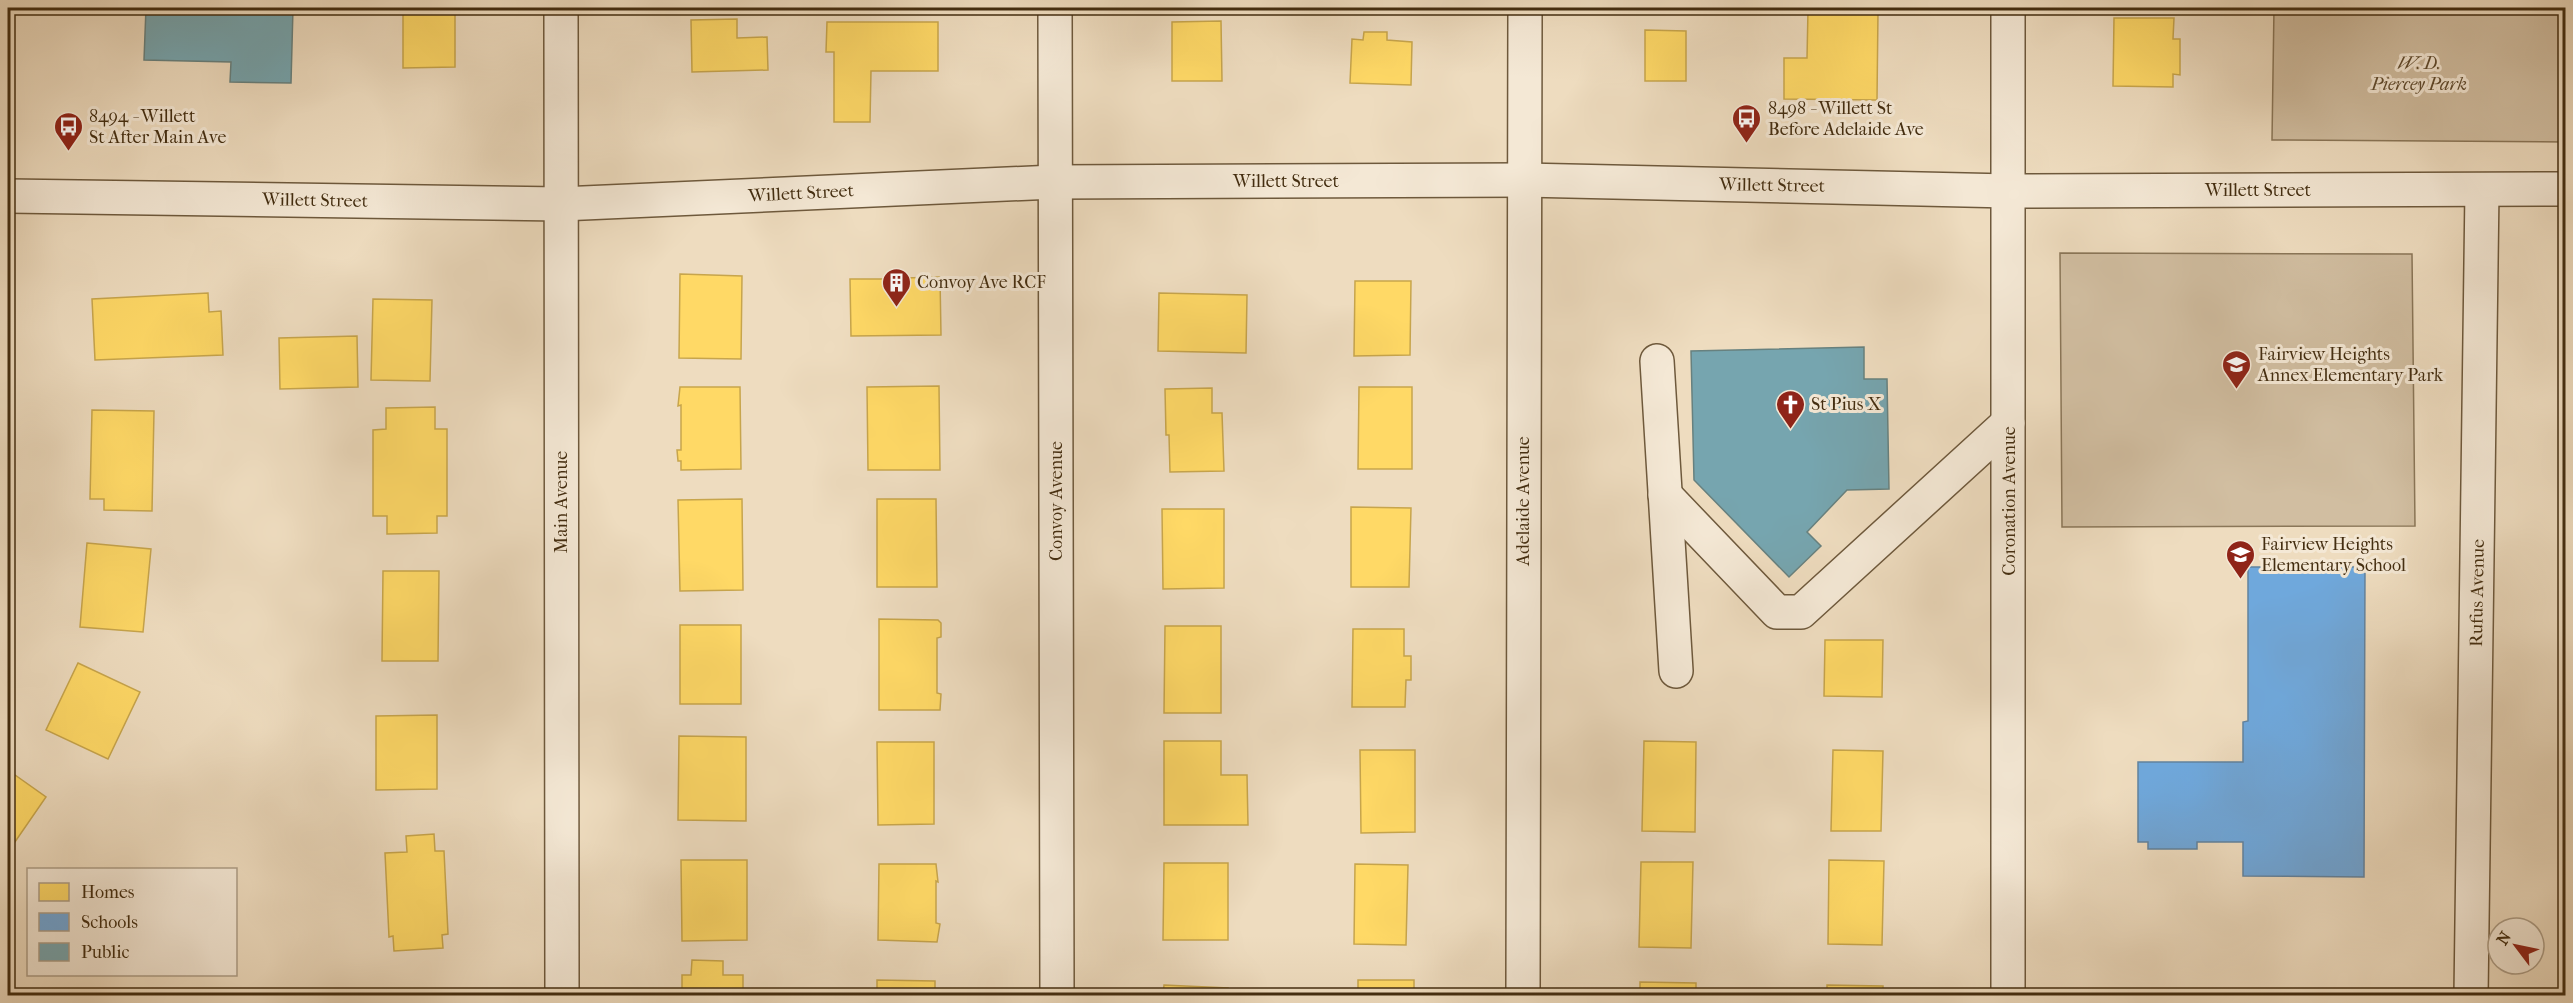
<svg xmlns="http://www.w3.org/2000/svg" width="2573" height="1003" viewBox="0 0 2573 1003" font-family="'IM FELL French Canon',serif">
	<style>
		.green { fill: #d1bea1; stroke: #8a7658; stroke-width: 1.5 }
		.homes { fill: #ffd966; stroke: #c7a54c; stroke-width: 1.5 }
		.schools { fill: #6fa8dc; stroke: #62839f; stroke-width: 1.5 }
		.public { fill: #76a5af; stroke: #67817f; stroke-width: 1.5 }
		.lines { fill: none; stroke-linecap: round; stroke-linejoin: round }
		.minor-casing { stroke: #6e593c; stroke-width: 36 }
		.minor { stroke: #f4e8d5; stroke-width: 33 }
		.labels { text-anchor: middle; stroke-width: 6; stroke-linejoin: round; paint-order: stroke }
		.park-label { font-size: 18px; font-style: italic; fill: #5f4a2d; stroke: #f4e8d5 }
		.poi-label { font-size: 18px; fill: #432d10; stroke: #f4e8d5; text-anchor: start }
		.street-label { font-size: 18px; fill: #432d10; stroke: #f4e8d5 }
	</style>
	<rect width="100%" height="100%" fill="#eedcbf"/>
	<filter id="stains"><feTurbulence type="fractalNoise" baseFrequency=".00333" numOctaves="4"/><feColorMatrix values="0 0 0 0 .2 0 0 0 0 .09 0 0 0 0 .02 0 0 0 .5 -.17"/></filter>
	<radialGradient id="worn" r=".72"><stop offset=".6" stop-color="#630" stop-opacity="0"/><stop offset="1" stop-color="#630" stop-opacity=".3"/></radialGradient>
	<g class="green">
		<path d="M2274 8H2565V142L2272 140Z"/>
		<path d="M2060 253 2412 254 2415 526 2062 527Z"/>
	</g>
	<g class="homes">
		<path d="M403 8H455V67L403 68Z"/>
		<path d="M1808 10 1878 11 1877 100 1784 99V58H1807Z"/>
		<path d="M2114 18H2174L2173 39H2180V75L2173 74V87L2113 86Z"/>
		<path d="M737 19V38L767 37 768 70 692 72 691 20Z"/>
		<path d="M1221 21 1222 81H1172V22Z"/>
		<path d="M827 22H938V71H871L870 122H834V52H826Z"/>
		<path d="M1645 30 1686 31V81H1645Z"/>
		<path d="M1364 32H1387V40L1412 42 1411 85 1350 83 1352 39 1363 40Z"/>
		<path d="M889 272H904V278L940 277 941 335 851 336 850 279H890Z"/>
		<path d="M680 274 742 276 741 359 679 358Z"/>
		<path d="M1355 281H1411L1410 355 1354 356Z"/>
		<path d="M208 293 209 312 221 311 223 355 95 360 92 299Z"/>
		<path d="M1159 293 1247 295 1246 353 1158 351Z"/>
		<path d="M373 299 432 300 430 381 371 380Z"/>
		<path d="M357 336 358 387 280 389 279 338Z"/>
		<path d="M939 386 940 470H868L867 387Z"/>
		<path d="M680 387H740L741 469 681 470V461H678L677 450H681V405L678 406Z"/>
		<path d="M1359 387H1412V469H1358Z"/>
		<path d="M1212 388V413H1222L1224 471 1170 472 1169 435H1166L1165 389Z"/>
		<path d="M435 407V429H447V516H437V533L387 534V516H373V430L386 429V408Z"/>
		<path d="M92 410 154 411 152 511 104 510V499H90Z"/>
		<path d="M742 499 743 590 680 591 678 500Z"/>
		<path d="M877 499H936L937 587H877Z"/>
		<path d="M1351 507 1411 508 1409 587H1351Z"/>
		<path d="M1162 509H1224V588L1163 589Z"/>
		<path d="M87 543 151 549 143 632 80 627Z"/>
		<path d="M383 571H439L438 661H382Z"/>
		<path d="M879 619 938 620 941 623V637L937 638V693L941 694 940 710H879Z"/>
		<rect x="680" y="625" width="61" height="79"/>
		<path d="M1165 626H1221V713H1164Z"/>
		<path d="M1353 629H1404V656H1411V680H1406L1405 707H1352Z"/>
		<path d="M1825 640H1883L1882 697 1824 696Z"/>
		<path d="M78 663 140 692 108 759 46 730Z"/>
		<path d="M437 715V789L376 790V716Z"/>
		<path d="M679 736 746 737V821L678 820Z"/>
		<path d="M1164 741H1221V775H1247L1248 825H1164Z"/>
		<path d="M1644 741 1696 742 1695 832 1642 831Z"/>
		<path d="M877 742H934V824L878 825Z"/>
		<path d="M1360 750H1415V832L1361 833Z"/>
		<path d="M1833 750 1883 751 1881 831H1831Z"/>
		<path d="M8 770 46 797 8 852Z"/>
		<path d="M434 834 435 851H444L448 934 442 935 443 948 394 951 393 936 389 937 385 853 407 852 406 836Z"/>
		<path d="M681 860H747V940L682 941Z"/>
		<path d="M1829 860 1884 861 1882 945 1828 944Z"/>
		<path d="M1641 862H1693L1691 948 1639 947Z"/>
		<path d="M1164 863H1228V940H1163Z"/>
		<path d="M879 864H936L938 882 936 881V923L940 924 937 942 878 940Z"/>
		<path d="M1355 864 1408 865 1406 945 1354 944Z"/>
		<path d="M692 960 723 961V975H743V996H682V975H691Z"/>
		<path d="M877 980 935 981V996H877Z"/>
		<rect x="1358" y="980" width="56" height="16"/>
		<path d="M1640 982 1696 983V996H1640Z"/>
		<path d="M1164 985 1228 988V996H1163Z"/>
		<path d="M1827 985 1883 986V996H1827Z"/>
	</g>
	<path class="schools" d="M2248 567H2365L2364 877 2243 876V842H2197V849H2148V842H2138V762H2243V722L2248 721Z"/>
	<g class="public">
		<path d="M146 8H293L291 83 230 82 231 62 144 60Z"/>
		<path d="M1864 347V379H1887L1889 489 1847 490 1807 532 1821 546 1789 577 1694 480 1691 351Z"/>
	</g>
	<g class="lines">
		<defs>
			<g id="minor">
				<path d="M561 8 562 996"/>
				<path d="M1055 8 1057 996"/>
				<path d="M8 196 561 204 1054 182 1524 180 2009 191 2566 189"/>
				<path d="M1657 361 1676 671"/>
				<path d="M1665 495 1777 612H1801L2008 423"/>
				<path d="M1523 996 1525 8"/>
				<path d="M2008 996V8"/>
				<path d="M2471 996 2482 190"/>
			</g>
		</defs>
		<use href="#minor" class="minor-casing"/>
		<use href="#minor" class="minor"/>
	</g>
	<defs>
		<symbol id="bus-pin" viewBox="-11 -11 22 30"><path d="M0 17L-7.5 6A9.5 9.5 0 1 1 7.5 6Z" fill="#8f2418" stroke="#f4e8d5"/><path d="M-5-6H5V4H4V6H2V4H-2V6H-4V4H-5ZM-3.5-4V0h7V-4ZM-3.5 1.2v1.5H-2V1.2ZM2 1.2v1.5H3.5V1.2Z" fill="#fff"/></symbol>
		<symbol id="building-pin" viewBox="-11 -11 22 30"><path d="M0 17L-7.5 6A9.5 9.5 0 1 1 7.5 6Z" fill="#8f2418" stroke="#f4e8d5"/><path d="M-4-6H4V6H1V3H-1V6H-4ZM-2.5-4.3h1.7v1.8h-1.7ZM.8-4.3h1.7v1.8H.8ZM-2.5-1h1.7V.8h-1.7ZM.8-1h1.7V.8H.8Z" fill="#fff"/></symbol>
		<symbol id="school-pin" viewBox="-11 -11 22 30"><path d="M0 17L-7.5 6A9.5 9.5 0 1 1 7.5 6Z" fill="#8f2418" stroke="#f4e8d5"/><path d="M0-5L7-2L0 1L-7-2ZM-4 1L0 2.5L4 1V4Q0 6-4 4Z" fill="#fff"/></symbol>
		<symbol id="church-pin" viewBox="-11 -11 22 30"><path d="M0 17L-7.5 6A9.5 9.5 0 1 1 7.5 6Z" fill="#8f2418" stroke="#f4e8d5"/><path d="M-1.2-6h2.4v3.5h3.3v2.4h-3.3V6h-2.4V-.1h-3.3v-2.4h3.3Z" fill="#fff"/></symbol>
	</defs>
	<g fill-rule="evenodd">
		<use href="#bus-pin" x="1730" y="102" width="33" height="45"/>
		<use href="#bus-pin" x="52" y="110" width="33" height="45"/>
		<use href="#building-pin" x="880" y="266" width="33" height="45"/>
		<use href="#school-pin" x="2220" y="348" width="33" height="45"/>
		<use href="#church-pin" x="1774" y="388" width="33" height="45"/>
		<use href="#school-pin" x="2224" y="538" width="33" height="45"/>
	</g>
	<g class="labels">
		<g class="park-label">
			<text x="2419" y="69">W. D.<tspan x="2419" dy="21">Piercey Park</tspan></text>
		</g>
		<g class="poi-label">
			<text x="1768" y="114">8498 - Willett St<tspan x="1768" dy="21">Before Adelaide Ave</tspan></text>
			<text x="89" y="122">8494 - Willett<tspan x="89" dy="21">St After Main Ave</tspan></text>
			<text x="917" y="288">Convoy Ave RCF</text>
			<text x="2258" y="360">Fairview Heights<tspan x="2258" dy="21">Annex Elementary Park</tspan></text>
			<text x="1811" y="410">St Pius X</text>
			<text x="2261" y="550">Fairview Heights<tspan x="2261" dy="21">Elementary School</tspan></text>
		</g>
		<g class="street-label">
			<text x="1286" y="187">Willett Street</text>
			<text transform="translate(1772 185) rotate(1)" y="6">Willett Street</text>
			<text x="2258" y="196">Willett Street</text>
			<text transform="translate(801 193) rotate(-3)" y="6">Willett Street</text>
			<text transform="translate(315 200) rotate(1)" y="6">Willett Street</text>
			<text transform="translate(1056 501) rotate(-90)" y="6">Convoy Avenue</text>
			<text transform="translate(1523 501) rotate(-90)" y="6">Adelaide Avenue</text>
			<text transform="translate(2009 501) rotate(-90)" y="6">Coronation Avenue</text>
			<text transform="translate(561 502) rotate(-90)" y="6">Main Avenue</text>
			<text transform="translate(2477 593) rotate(-89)" y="6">Rufus Avenue</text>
		</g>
	</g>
	<rect width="2573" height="1003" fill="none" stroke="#eedcbf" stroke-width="30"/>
	<rect x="9" y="9" width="2555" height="985" fill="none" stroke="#432d10" stroke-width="3"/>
	<rect x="15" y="15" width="2543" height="973" fill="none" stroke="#432d10" stroke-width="1.5"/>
	<rect x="27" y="868" width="210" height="108" fill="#f4e8d5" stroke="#ad9d86" stroke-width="1.5"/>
	<rect x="39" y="883" width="30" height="18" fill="#ffd966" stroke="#ad9d86" stroke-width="1.5"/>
	<text x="81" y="898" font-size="18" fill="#432d10">Homes</text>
	<rect x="39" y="913" width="30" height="18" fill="#6fa8dc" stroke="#ad9d86" stroke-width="1.5"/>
	<text x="81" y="928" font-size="18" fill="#432d10">Schools</text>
	<rect x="39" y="943" width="30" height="18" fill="#76a5af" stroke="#ad9d86" stroke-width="1.5"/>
	<text x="81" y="958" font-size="18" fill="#432d10">Public</text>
	<g transform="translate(2516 946) rotate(302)"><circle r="28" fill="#f4e8d5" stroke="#ad9d86" stroke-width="1.5"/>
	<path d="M0-4.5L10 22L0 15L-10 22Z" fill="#8f2418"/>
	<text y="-9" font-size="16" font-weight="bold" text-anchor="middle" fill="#432d10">N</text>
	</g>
	<rect width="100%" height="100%" filter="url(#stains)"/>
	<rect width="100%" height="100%" fill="url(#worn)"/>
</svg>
